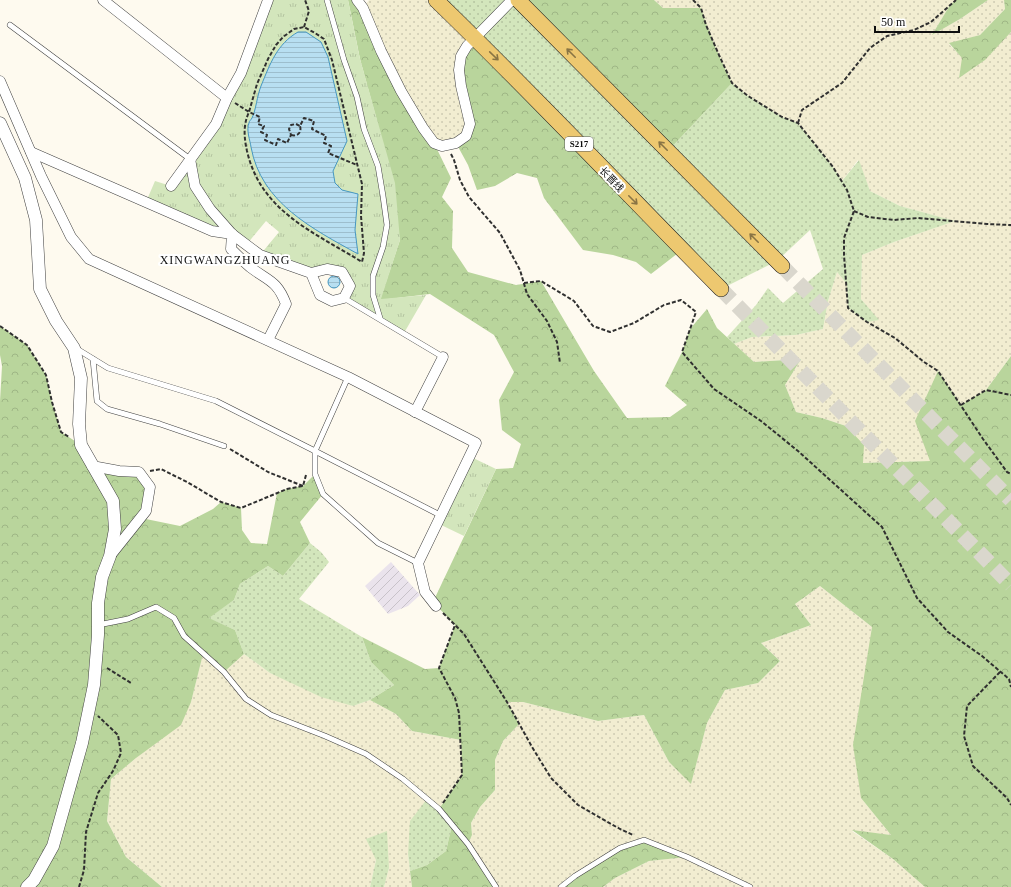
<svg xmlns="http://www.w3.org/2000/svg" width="1011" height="887" viewBox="0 0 1011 887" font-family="'Times New Roman','Noto Sans SC',serif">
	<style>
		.industrial { fill: url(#industrial-furrows) }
		.farmland { fill: url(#farmland-dots) }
		.grass { fill: url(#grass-dots) }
		.forest { fill: url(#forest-crowns) }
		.park { fill: url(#park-tufts) }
		.water { fill: url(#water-rules); stroke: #4597c2 }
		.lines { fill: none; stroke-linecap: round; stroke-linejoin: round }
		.primary-tunnel { stroke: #dad7cd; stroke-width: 15; stroke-dasharray: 15 8; stroke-linecap: butt }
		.service-casing { stroke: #414141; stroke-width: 6 }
		.minor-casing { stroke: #414141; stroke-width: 11 }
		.tertiary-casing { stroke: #414141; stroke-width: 13 }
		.primary-casing { stroke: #1f1f1f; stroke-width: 16 }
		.path { stroke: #303030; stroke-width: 2; stroke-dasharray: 4 2; stroke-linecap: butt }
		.service { stroke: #fff; stroke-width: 5 }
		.minor { stroke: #fff; stroke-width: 10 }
		.tertiary { stroke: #fff; stroke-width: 12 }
		.primary { stroke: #edc870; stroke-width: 15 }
		.oneway { stroke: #897444 }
		.labels { text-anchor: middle; stroke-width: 4; stroke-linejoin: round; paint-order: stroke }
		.shield { fill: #fff; stroke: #565656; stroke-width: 1 }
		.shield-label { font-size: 9px; font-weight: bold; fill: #0e0e0e }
		.street-label { font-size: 10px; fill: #0e0e0e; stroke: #fff }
		.quarter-label { font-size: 12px; letter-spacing: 1px; fill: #0e0e0e; stroke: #fff }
	</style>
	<defs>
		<pattern id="industrial-furrows" width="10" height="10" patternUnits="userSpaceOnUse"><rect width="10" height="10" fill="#eae3ec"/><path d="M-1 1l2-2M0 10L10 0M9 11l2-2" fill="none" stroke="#c8c2c9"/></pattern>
		<pattern id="farmland-dots" width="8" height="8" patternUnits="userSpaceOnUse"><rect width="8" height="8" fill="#f2edd1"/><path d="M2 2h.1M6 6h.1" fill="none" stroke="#cecab2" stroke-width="1.8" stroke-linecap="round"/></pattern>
		<pattern id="grass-dots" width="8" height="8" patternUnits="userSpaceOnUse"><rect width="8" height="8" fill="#d3e6bc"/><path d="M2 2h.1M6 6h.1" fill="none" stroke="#b4c4a0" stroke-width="1.8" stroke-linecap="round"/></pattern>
		<pattern id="forest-crowns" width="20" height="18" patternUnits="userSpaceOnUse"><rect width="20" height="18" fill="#b9d59c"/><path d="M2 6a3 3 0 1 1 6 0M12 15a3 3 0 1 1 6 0" fill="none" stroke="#9eb685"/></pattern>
		<pattern id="park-tufts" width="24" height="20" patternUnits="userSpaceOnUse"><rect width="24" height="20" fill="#d3e6bc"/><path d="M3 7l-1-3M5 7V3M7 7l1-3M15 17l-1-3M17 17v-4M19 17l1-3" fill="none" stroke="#b4c4a0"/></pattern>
		<pattern id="water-rules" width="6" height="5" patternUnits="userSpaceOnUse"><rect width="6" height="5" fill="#b8dff1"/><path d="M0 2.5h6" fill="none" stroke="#9dbecd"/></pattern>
	</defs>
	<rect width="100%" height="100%" fill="#fefaef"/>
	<path class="industrial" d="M391 562 420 595 408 606 388 614 365 586Z"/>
	<g class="farmland">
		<path d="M369 0H436L475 38 466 106V136L442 146 423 128 363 8Z"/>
		<path d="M654 0H956L950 5 933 34 960 19 988 0H1004L1005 9 980 35 949 44 963 58 959 77 1011 32V356L986 390 961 405 938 371 930 461 863 463 846 426 822 418 796 412 785 385 801 359 754 362 734 344 752 337 796 335 823 329 828 301 837 272 847 284 848 308 878 320 861 299 862 255 894 242 954 221 900 206 870 191 858 160 842 181 833 167 798 123 782 117 748 96 732 83 719 55 706 25 701 8H663Z"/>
		<path d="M820 586 872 627 861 798 891 835 852 831 893 859 925 887H603L615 878 649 861 686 857 644 840 561 887H496L468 844 472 835 471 823 480 807 495 790V760L503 741 519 724 507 702H523L598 721 644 715 669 762 691 783 707 723 725 690 758 683 780 661 761 643 811 625 795 604Z"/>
		<path d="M203 653 224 672 244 654 270 673 353 706 370 700 396 714 412 731 461 740 462 775 408 854 412 887H384L389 868 376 860 370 887H162L126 857 107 821 111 779 136 758 191 702Z"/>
	</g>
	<g class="grass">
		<path d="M436 0H518L668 151 732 83 748 96 782 117 798 123 833 167 842 181 859 160 870 191 900 206 955 221 894 242 862 255 861 299 879 320 867 322 848 308 847 284 837 272 828 301 823 329 796 335 752 337 734 344 727 337 756 305 768 288 783 303 823 269 810 230 777 261 721 289 471 35Z"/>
		<path d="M310 543 321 552 329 562 299 599 362 637 371 662 394 685 370 700 353 706 321 697 270 673 244 654 235 630 208 618 234 600 240 584 268 566 283 576Z"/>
		<path d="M427 799 452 825 446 851 427 865 410 871 408 854 410 821Z"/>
		<path d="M387 831 389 868 384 887H370L376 860 366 839Z"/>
	</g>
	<g class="forest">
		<path d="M348 0H357L381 51 434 143 451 178 442 197 453 211 452 248 468 272 516 285 541 281 594 371 627 418 670 417 687 405 665 386 682 352 690 329 707 309 717 328 754 362 801 359 785 385 796 412 822 418 846 426 864 445 863 463 930 461 915 421 938 371 961 405 986 390 1011 356V887H925L893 859 852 830 891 835 861 798 853 745 872 627 820 586 795 604 811 625 761 643 780 661 758 683 725 690 707 723 691 784 669 762 644 715 598 721 523 702H507L519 724 503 741 495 760V790L480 807 471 823 472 835 468 844 496 887H412L410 871 427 865 446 851 452 825 439 809 462 775 461 740 412 731 396 714 370 700 394 685 371 662 362 637 425 669 439 668 455 625 433 602 496 469 513 468 521 444 502 430 499 400 514 372 494 335 430 294 380 300 400 240 377 121 360 59Z"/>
		<path d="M518 0H654L663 8H701C709 34 720 58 732 83L668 151Z"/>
		<path d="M956 0H988L960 19 932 35 950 5Z"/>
		<path d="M1004 0H1011V32L985 60 959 78 962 58 949 43 980 35 1005 9Z"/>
		<path d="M475 38 682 250 651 274 636 262 613 255 583 250 544 198 537 178 517 173 495 186 477 190 468 165 456 143 466 136 459 70Z"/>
		<path d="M0 326 27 345 46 375 52 402 61 432 81 445 92 466 139 472 150 487 141 518 180 526 213 509 221 502 241 508 242 530 251 543 267 544 277 493 287 489 303 486 315 474 323 494 300 522 310 543 283 576 268 566 240 584 234 600 209 618 235 630 244 654 224 672 203 654 191 702 181 725 136 758 111 779 107 821 126 857 162 887H0V401L2 366 0 355Z"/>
		<path d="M644 840 687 857 649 861 615 878 603 887H561L620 848Z"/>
	</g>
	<g class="park">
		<path d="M268 0H348L360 59 395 183 400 240 381 299 426 295 404 333 344 298 350 286 342 272 311 273 260 255 279 232 266 221 247 244 146 202 155 181 171 186 216 124Z"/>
		<path d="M469 456 496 469 464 536 437 523Z"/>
	</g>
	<g class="water">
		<path d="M298 32H306L321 42 328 57 347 141 333 171 335 183 342 190 358 194 355 230 358 254C313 229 261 203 251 147 250 140 246 130 249 123 249 121 251 120 252 118 256 110 257 96 261 86 270 64 277 44 298 32Z"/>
		<circle cx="334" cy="282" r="6"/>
	</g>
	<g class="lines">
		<g class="primary-tunnel">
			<path d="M782 266 1011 500"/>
			<path d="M721 289 1011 585"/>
		</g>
		<defs>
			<g id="service">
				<path d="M327 0 344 60 357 97 364 129 378 166 383 196 387 225 383 247 373 276V295L380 318"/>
				<path d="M10 25 190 159"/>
				<path d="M344 298 443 357"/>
				<path d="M77 349 108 368 216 401 315 451V474L323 494 378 543 418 563"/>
				<path d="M93 359 97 401 107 409 160 424 224 446"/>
				<path d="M348 377 315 451 440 515"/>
				<path d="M98 625 128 619 156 607 174 618 184 636 224 672 246 699 271 715 325 736 366 754 403 779 439 809 468 844 496 887"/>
				<path d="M561 887 575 876 620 848 644 840 687 857 750 887"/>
			</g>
			<g id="minor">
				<path d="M103 0 227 98"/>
				<path d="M357 0 363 8 381 51 401 91 423 128 434 143 442 146 456 143 466 136 470 124 461 86 459 70 461 56 467 46 512 0"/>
				<path d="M0 81 41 176 71 237 89 259 348 377 476 443 418 563 425 592 436 606"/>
				<path d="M31 152 212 231 232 234 231 249C237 255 243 261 250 267 268 281 277 280 286 304L268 340"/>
				<path d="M190 159 195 186 210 209 232 234 260 255 311 273 327 269 342 272 350 286 344 298 332 301 320 295 311 273"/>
				<path d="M171 186 216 124 227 98 241 73 268 0"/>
				<path d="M415 412 443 357"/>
				<path d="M92 466 119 471 139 472 150 487 146 511 110 556"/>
			</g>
			<path id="tertiary" d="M0 123 25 178 36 220 40 289 56 321 74 348 81 378 79 424 81 445 113 501 115 529 110 556 102 577 98 603V635L94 685 82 743 53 846 34 880 27 887"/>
			<g id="primary">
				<path d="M436 0C533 94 626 193 721 289"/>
				<path d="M518 0 782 266"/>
			</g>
		</defs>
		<use href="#service" class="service-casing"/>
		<use href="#minor" class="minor-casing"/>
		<use href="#tertiary" class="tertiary-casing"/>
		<use href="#primary" class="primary-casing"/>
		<g class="path">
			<path d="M693 0 701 8 706 25 719 55 732 83 748 96 782 117 798 123 833 167 847 190 854 211 844 238V255L848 308 867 322 895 338 924 362 938 371 983 439 1007 472 1011 474"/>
			<path d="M304 27 309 11 305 0"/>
			<path d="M235 103 249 112C243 125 244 137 247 151 261 212 314 232 362 262L364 253 361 216 362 184 332 60 324 39 315 33 304 27 294 29 283 37 276 45 268 59 257 84 249 112 260 117 258 124 264 126 261 132 267 135 265 140 276 145 278 139 287 143 291 135 289 129 291 125 296 124 300 126 304 118 314 121 312 129 326 136 324 143 331 146 328 153 357 165"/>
			<path d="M798 123 802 110 842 83 870 48 887 36 914 30 931 22 956 0"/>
			<path d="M291 135C298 137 302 132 300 126"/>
			<path d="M451 154 454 160 460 180 469 197 500 233 520 270 527 294 547 321 557 342 560 363"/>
			<path d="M854 211 868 217 894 220 918 218 987 224 1011 225"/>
			<path d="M524 283 541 281 574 301 593 326 610 332 634 323 664 305 681 300 696 312 682 352 714 389 761 421 798 451 882 527 917 598 948 632 982 656 1009 679 1011 687"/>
			<path d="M0 326 27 345 46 375 52 402 61 432 69 437"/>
			<path d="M961 405 986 390 1011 395"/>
			<path d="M230 449 268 472 303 486"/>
			<path d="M150 471 161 469 187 482 221 502 241 508 287 489 303 486 306 475"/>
			<path d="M443 613 464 634 507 702 532 747 551 778 578 805 620 829 633 835"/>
			<path d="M107 668 131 683"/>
			<path d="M1000 672 967 706 964 736 973 766 1007 798 1011 805"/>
			<path d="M443 803 462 775 459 713 455 698 439 668 455 625"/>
			<path d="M79 887 84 870 86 832 98 793 113 771 121 753 118 735 98 716"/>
		</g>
		<use href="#service" class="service"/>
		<use href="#minor" class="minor"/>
		<use href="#tertiary" class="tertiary"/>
		<use href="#primary" class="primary"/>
	</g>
	<defs><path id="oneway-shaft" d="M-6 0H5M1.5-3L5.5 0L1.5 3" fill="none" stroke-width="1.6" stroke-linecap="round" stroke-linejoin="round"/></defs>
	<g class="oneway">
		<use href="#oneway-shaft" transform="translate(571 53) rotate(-135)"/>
		<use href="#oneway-shaft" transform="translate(494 56) rotate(44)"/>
		<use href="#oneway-shaft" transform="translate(663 146) rotate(-135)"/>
		<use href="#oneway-shaft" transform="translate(633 200) rotate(45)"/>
		<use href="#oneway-shaft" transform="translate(754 238) rotate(-135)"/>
	</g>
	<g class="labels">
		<rect class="shield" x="565" y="137" width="28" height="14" rx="3"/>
		<g class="shield-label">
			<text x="579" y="147">S217</text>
		</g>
		<g class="street-label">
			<text transform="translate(612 179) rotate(46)" y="4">长晋线</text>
		</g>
		<g class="quarter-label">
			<text x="225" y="264">XINGWANGZHUANG</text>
		</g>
	</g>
	<path d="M875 26v6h84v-6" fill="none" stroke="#0e0e0e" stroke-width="2"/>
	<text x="881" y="26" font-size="12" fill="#0e0e0e" stroke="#ffffff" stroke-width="3" paint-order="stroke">50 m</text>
</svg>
